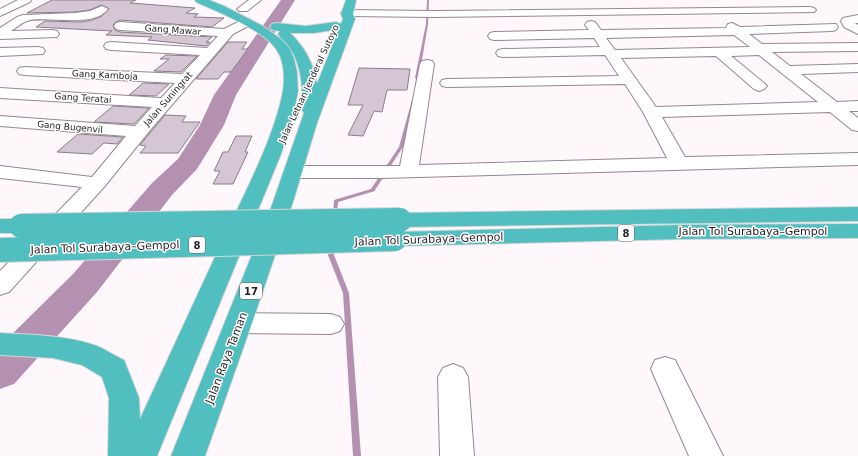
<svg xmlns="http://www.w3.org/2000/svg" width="858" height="456" viewBox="0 0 858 456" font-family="'DejaVu Sans',sans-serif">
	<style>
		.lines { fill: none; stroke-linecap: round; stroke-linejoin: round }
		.stream { fill: #b490b1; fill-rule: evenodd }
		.river { fill: #b490b1; fill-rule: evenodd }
		.building { fill: #d4c6d3; stroke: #8a7d89 }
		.minor-casing { stroke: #948793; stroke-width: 2 }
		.highway-casing { stroke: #d7d6d7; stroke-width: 2 }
		.minor { fill: #fff; fill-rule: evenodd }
		.highway { fill: #51bec0; fill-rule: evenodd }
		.highway-bridge-casing { stroke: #d7d6d7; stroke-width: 26; stroke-linecap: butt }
		.highway-bridge { stroke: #51bec0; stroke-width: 24 }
		.labels { text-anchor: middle; stroke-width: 3; stroke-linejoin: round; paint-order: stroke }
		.far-street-label { font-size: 9px; fill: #231e23; stroke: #fff }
		.shield { fill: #fff; stroke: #656265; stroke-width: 1 }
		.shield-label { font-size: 10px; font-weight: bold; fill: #231e23 }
		.street-label { font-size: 11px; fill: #231e23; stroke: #fff }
	</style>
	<rect width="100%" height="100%" fill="#fef8fd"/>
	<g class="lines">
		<g class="stream">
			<path d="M427 0H429L428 24 419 78 417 79 415 78 426 24Z"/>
			<path d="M412 100 415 101 403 147 375 190V191L338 202 337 214 335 216 333 215V214L334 200 371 189 399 147Z"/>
			<path d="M332 244 335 246 334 255 349 293 361 456H353L343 293 328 255 329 246Z"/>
		</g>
		<path class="river" d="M281 0H295L236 95 224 125 197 169 172 195 97 292 14 384 0 389V346L73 274 152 183 178 159 200 125 214 95Z"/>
	</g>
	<g class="building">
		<path d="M52 0H136L130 3 195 8 186 13 198 14 194 17 224 18 212 27 120 20 116 22 113 25 115 30 120 32 212 37 206 42H210L206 46 148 40 152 37 106 35 112 31 36 27 45 21 81 22 92 20 102 16 109 9 101 5 90 10 75 12 27 13Z"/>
		<path d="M228 42H247L242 49H248L231 72H224L218 79H196Z"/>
		<path d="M166 55 197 56 181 72 154 71 169 59H160Z"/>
		<path d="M359 68 410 69 407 90H387L382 112 374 111 363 136 348 135 363 105H348Z"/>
		<path d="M143 83 169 84 156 96 129 95Z"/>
		<path d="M113 106 149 108 134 124 94 122Z"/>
		<path d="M165 115 186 116 182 122H200L178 153H140L146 146 140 145Z"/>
		<path d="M78 134 123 137 117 144 104 143 92 154 57 152Z"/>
		<path d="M236 136H252L245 152H248L233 184H213L220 171H214L223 152H228Z"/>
	</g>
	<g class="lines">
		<defs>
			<g id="minor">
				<path d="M18 0H31L30 2 0 16V9Z"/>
				<path d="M249 0H261L247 11H239L237 9Z"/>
				<path d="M102 6 108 9C93 29 45 15 27 21 21 23 16 28 11 31L53 30 57 31 59 34 57 37 0 39V28L17 17 23 15 75 13 90 11Z"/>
				<path d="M810 7 814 8 816 10 814 12 434 17 347 16 343 15 341 13 343 11 347 10 434 11Z"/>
				<path d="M858 15V23H855L858 25V34L844 27 841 21 843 18Z"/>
				<path d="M246 18 250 19 252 22 250 25 233 34 151 129 104 187 9 292 0 295V271L82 187 0 178V166L92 177 126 136 0 126V116L135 126 152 107 0 98V88L161 98 175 83 24 75 19 74 17 71 19 68 24 67 182 74 200 55 111 50 106 49 104 46 106 43 111 42 207 48 218 36 120 30 116 29 114 26 116 23 120 22 224 29Z"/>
				<path d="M591 21 595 22 601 30 726 28 728 24 732 23 740 27 836 24 838 27 836 30 832 31 749 34 762 44 858 43V51L772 52 790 66 858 64V72L801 74 837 102 858 101V111H849L858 118V131L852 130 830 112 662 117 685 157 858 153V165L382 178H294L287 176 284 172 287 168 294 166H400L420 64 422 61 427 60 432 61 434 64 419 165 667 158 643 112 625 84 447 87 442 86 440 83 442 80 447 79 619 76 605 55 503 57 498 56 496 53 498 50 503 49 600 47 594 38 494 40 490 39 488 36 490 33 494 32 589 30 585 25 587 22ZM734 35 750 47 615 50 606 38ZM759 55 818 102 656 107 621 58 716 56 754 89 759 91 764 89 767 86 764 83 731 56Z"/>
				<path d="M38 47 43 48 45 51 43 54 0 56V48Z"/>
				<path d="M239 313 331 314 340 317 344 324 340 331 331 334 239 333 230 330 226 323 230 316Z"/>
				<path d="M665 357 675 360 723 456H689L651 369 655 360Z"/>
				<path d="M453 364 463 368 468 377 474 456H440L438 377 443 368Z"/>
			</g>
			<g id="highway">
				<path d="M195 0H209L224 6 261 25 281 39 290 49 294 59 297 72 298 91 294 111 281 154 157 456H108L109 398 102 377 82 365 53 358 0 355V333C32 335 66 335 97 346 106 350 115 356 124 360L139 398 140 419C170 355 199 291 229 227 248 186 272 141 282 96 285 83 285 64 278 52 267 31 218 12 196 2Z"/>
				<path d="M346 0H356L353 14 355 19 317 123 292 205 252 323 205 456H171L272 205 304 113 302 110C303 89 302 66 290 48 287 43 281 39 278 34L280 31 272 30 270 27 272 24 276 23 306 26 336 22 341 24 343 19 341 14ZM339 29 317 84C314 64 304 46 290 33H314Z"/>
				<path d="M858 207V221L400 227 392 225 389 220 392 215 400 213Z"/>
				<path d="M0 219H21L29 221 32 226 29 231 21 233H0Z"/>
				<path d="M858 224V238L683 239 395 246 387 244 384 239 387 234 395 232 683 225Z"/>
			</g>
		</defs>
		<use href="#minor" class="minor-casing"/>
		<use href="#highway" class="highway-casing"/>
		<use href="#minor" class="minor"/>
		<use href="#highway" class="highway"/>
		<defs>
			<g id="highway-bridge">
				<path d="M21 226 400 220"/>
				<path d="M0 250 395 239"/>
			</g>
		</defs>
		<use href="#highway-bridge" class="highway-bridge-casing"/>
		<use href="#highway-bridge" class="highway-bridge"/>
	</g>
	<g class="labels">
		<g class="far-street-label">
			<text transform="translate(173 30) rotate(4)" y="3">Gang Mawar</text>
			<text transform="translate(105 75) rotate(3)" y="3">Gang Kamboja</text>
			<text transform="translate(309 84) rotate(-65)" y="3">Jalan Letnan Jenderal Sutoyo</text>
			<text transform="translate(83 98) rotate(4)" y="3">Gang Teratai</text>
			<text transform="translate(168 99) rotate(-49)" y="3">Jalan Suningrat</text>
			<text transform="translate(70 127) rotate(5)" y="3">Gang Bugenvil</text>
		</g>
		<g class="shield">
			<rect x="618" y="225" width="16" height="16" rx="3"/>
			<rect x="189" y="237" width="16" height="16" rx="3"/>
			<rect x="240" y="283" width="22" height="16" rx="3"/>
		</g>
		<g class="shield-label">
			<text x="626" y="237">8</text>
			<text x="197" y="249">8</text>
			<text x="251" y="295">17</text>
		</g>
		<g class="street-label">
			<text x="753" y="235">Jalan Tol Surabaya–Gempol</text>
			<text transform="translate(429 239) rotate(-2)" y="4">Jalan Tol Surabaya–Gempol</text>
			<text transform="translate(105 247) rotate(-2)" y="4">Jalan Tol Surabaya–Gempol</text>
			<text transform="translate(226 358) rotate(-69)" y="4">Jalan Raya Taman</text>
		</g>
	</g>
</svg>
